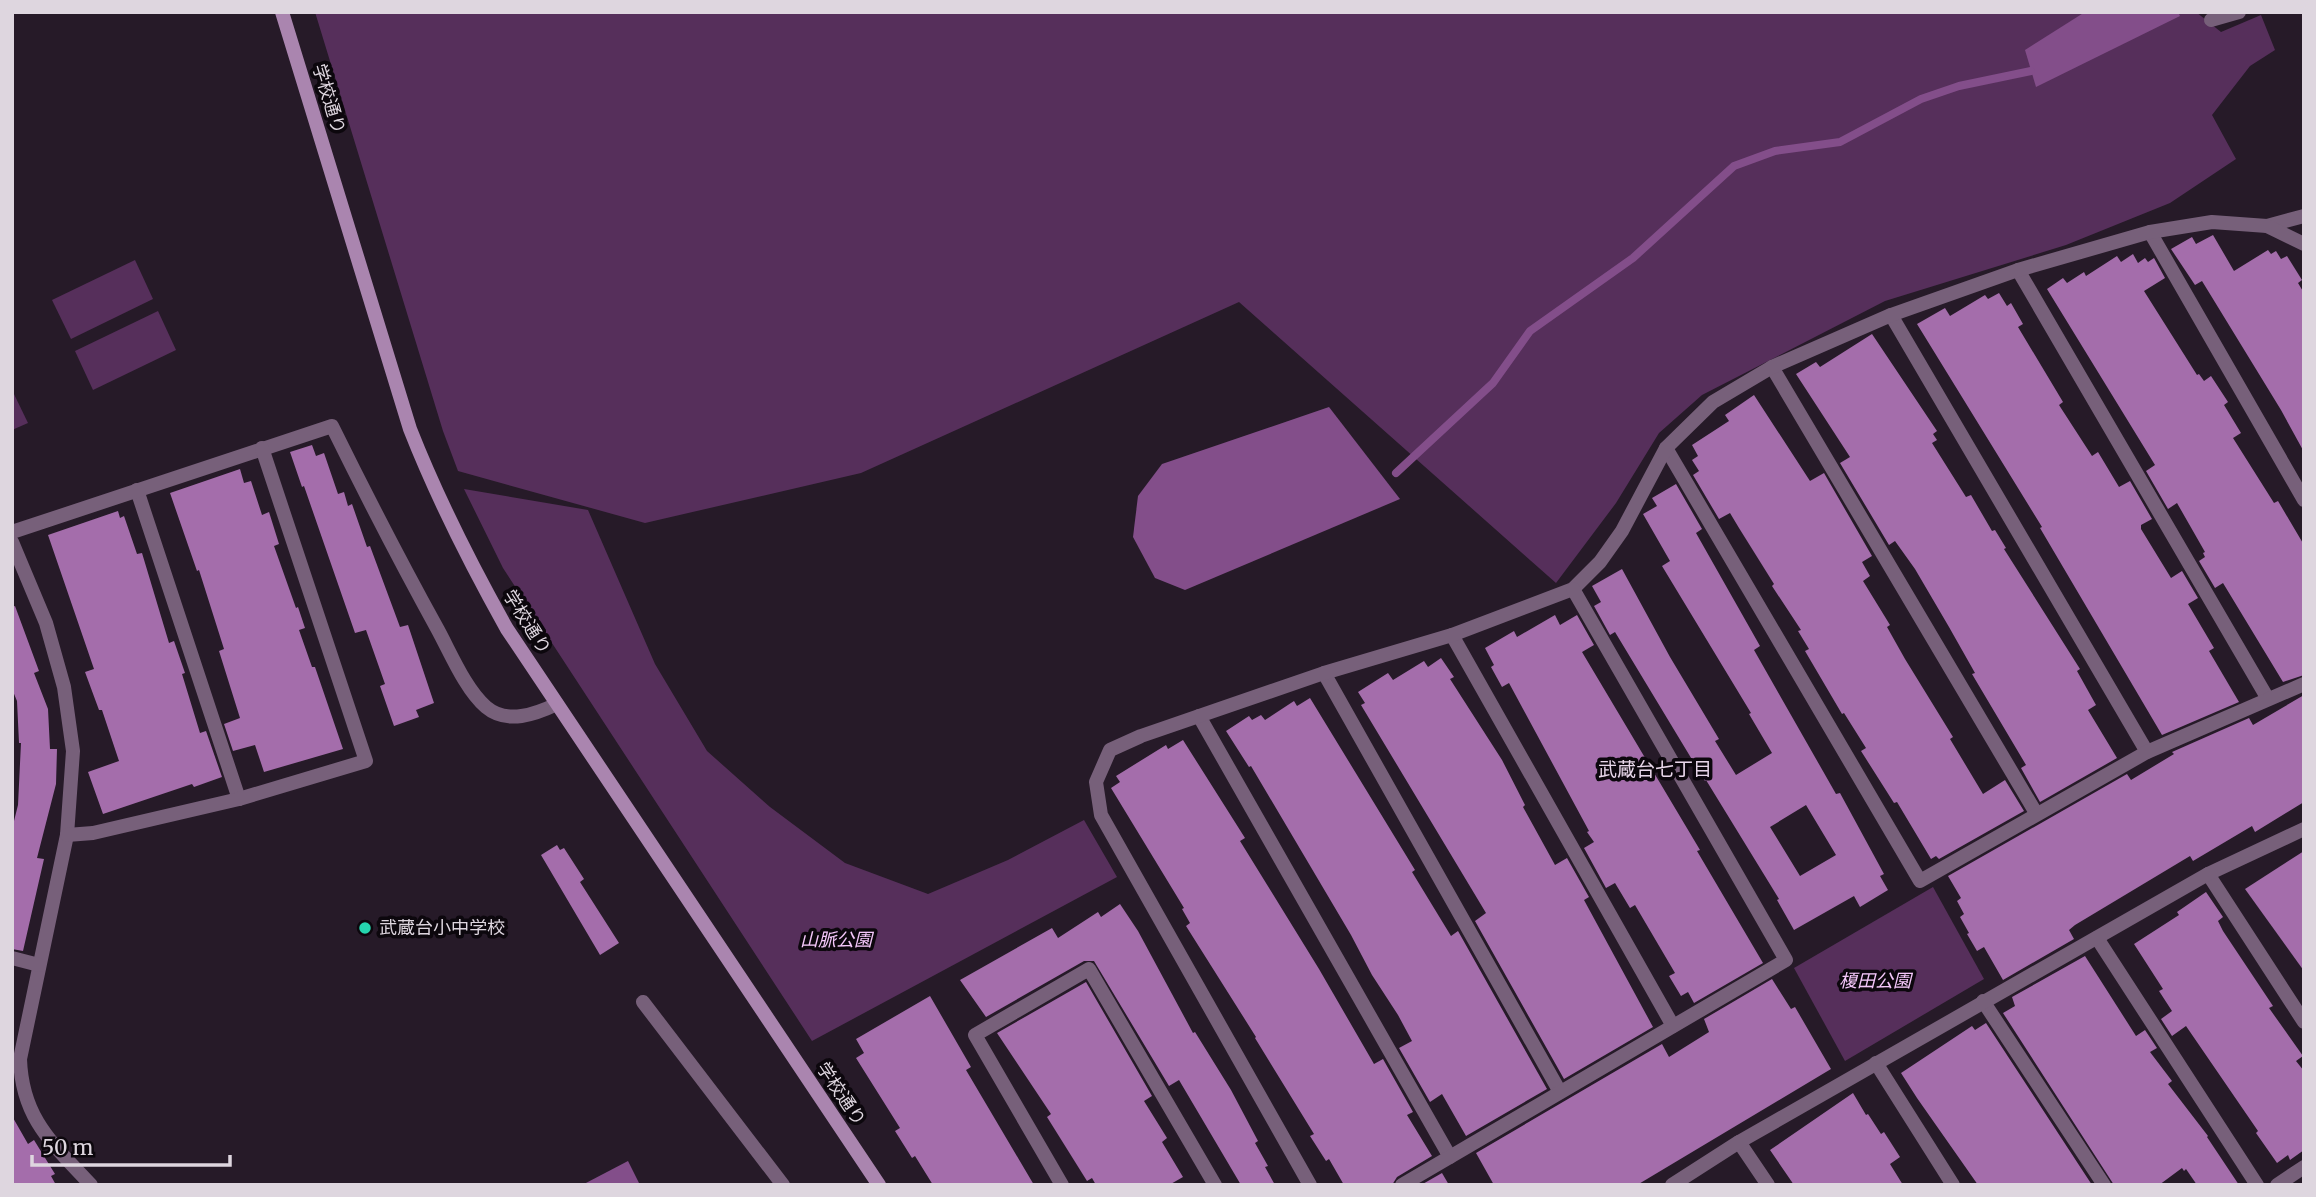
<svg xmlns="http://www.w3.org/2000/svg" width="2316" height="1197" viewBox="0 0 2316 1197" font-family="Merriweather,'Noto Sans JP',serif">
	<style>
		.green { fill: #562f5b }
		.water { fill: #834e8a }
		.lines { fill: none; stroke-linecap: round; stroke-linejoin: round }
		.stream { stroke: #834e8a; stroke-width: 8 }
		.building { fill: #a46dab; fill-rule: evenodd }
		.street { stroke: #77607a; stroke-width: 14 }
		.secondary { stroke: #aa85af; stroke-width: 14 }
		.poi-dot { fill: #25d5ae; stroke: #0c070d; stroke-width: 2.5 }
		.labels { text-anchor: middle; stroke-width: 7; stroke-linejoin: round; paint-order: stroke }
		.street-label { font-size: 18px; fill: #ded6df; stroke: #0c070d }
		.poi-label { font-size: 18px; fill: #ded6df; stroke: #0c070d; text-anchor: start }
		.park-label { font-size: 18px; font-style: italic; fill: #f4c7fa; stroke: #0c070d }
		.neighbourhood-label { font-size: 19px; fill: #e8d7ea; stroke: #0c070d }
	</style>
	<rect width="100%" height="100%" fill="#261a28"/>
	<g class="green">
		<path d="M315 12H2196L2221 32 2261 15 2275 50 2250 66 2212 115 2236 159 2170 203 2066 245 1885 301 1702 395 1659 433 1616 503 1556 583 1239 302 861 473 645 523 458 471 443 431Z"/>
		<path d="M135 260 153 299 71 339 52 300Z"/>
		<path d="M158 311 176 350 93 390 75 351Z"/>
		<path d="M12 390 28 423 12 430Z"/>
		<path d="M464 489 588 510 655 664 707 751 770 807 845 863 928 894 1008 860 1084 820 1117 877 812 1041 503 568Z"/>
		<path d="M1933 887 1984 979 1845 1061 1794 968Z"/>
	</g>
	<g class="water">
		<path d="M2085 12H2178L2180 16 2036 87 2025 50Z"/>
		<path d="M1329 407 1400 499 1185 590 1155 578 1133 537 1138 496 1162 464Z"/>
		<path d="M628 1161 640 1185 584 1184Z"/>
	</g>
	<g class="lines">
		<path class="stream" d="M1396 473 1493 383 1530 331 1633 258 1734 166 1775 151 1840 142 1921 99 1959 86 2031 71"/>
	</g>
	<g class="building">
		<path d="M2213 235 2234 271 2268 250 2271 254 2276 251 2281 259 2287 256 2302 280 2298 283 2304 293V452L2281 410 2202 281 2195 285 2171 249 2192 237 2196 244Z"/>
		<path d="M2133 254 2138 263 2145 258 2148 262 2154 258 2165 278 2144 291 2197 375 2199 374 2204 381 2211 376 2228 402 2224 405 2241 433 2233 438 2274 503 2278 501 2304 545V675L2283 682 2223 583 2215 588 2199 561 2205 557 2203 553 2205 552 2177 503 2168 509 2146 471 2155 465 2047 289 2063 278 2067 283 2084 272 2086 276 2117 256 2121 262Z"/>
		<path d="M1999 293 2007 306 2011 303 2023 324 2018 327 2063 402 2059 405 2092 456 2098 452 2119 487 2130 481 2152 519 2141 525V529L2171 578 2182 571 2198 598 2188 604 2214 648 2209 651 2239 702 2162 735 2040 528 2042 527 1917 324 1945 308 1950 316 1985 295 1988 299Z"/>
		<path d="M1872 334 1937 431 1933 434 1937 440 1932 443 1966 497 1971 495 1992 531 1995 530 2006 548 2004 549 2080 669 2077 671 2096 705 2088 710 2117 758 2040 802 2021 768 2026 765 1972 674 1975 673 1949 627 1915 569 1895 541 1889 545 1840 463 1850 457 1796 374 1816 362 1820 367Z"/>
		<path d="M1754 395 1810 481 1824 473 1872 556 1862 562 1870 576 1863 581 1890 625 1887 627 1905 659 1953 737 1950 739 1983 794 2005 780 2024 811 1939 859 1936 856 1931 859 1897 802 1894 803 1861 751 1866 748 1844 713 1842 714 1805 651 1809 649 1798 631 1801 630 1772 586 1774 584 1739 528 1730 513 1719 519 1693 475 1699 471 1692 460 1698 456 1692 445 1729 421 1725 415Z"/>
		<path d="M312 445 316 456 324 453 338 494 344 492 348 506 352 504 367 547 370 546 400 627 408 625 434 703 416 710 419 717 394 726 380 686 385 684 366 630 355 633 304 486 302 487 290 452Z"/>
		<path d="M240 469 244 483 251 481 262 515 269 512 279 544 274 546 296 608 298 607 305 628 299 630 312 667H315L343 749 264 772 255 745 233 751 224 724 240 718 219 651 224 649 199 570 197 571 170 493Z"/>
		<path d="M1676 484 1702 529 1696 533 1760 646 1754 650 1836 794 1840 793 1884 874 1880 876 1888 890 1860 907 1854 896 1794 930 1777 900 1779 899 1706 780 1705 781 1615 632 1610 635 1594 606 1601 602 1592 586 1622 569 1670 657 1719 739 1715 741 1736 775 1772 753 1749 714 1751 713 1662 566 1670 561 1643 514 1657 506 1652 498ZM1806 805 1836 855 1800 876 1770 827Z"/>
		<path d="M118 511 120 518 124 516 137 554 142 553 169 643 174 641 185 673 182 674 200 733 206 731 222 777 194 787 192 784 103 814 88 772 119 761 102 710H99L85 672 94 669 48 535Z"/>
		<path d="M15 606 39 671 34 673 48 709 50 749H57L56 784 37 858 44 859 23 951 12 949V829L18 805 21 743H19L17 701 12 689V607Z"/>
		<path d="M1555 615 1560 625 1577 615 1594 645 1582 652 1700 850 1697 851 1763 963 1694 1003 1688 992 1681 996 1669 976 1675 973 1635 905 1630 908 1615 883 1606 888 1584 848 1594 842 1587 832 1589 831 1509 683 1502 687 1491 667 1494 665 1485 648 1514 631 1517 637Z"/>
		<path d="M1441 658 1454 677 1450 679 1502 760 1525 805 1523 807 1555 865 1567 858 1589 897 1584 900 1653 1027 1564 1079 1475 921 1486 913 1361 705 1365 703 1358 692 1388 673 1393 680 1424 661 1428 667Z"/>
		<path d="M2304 695V802L2255 832 2252 826 2193 861 2190 856 2075 925 2069 930 2074 939 2003 980 1984 947 1977 951 1967 934 1969 933 1960 917 1964 914 1957 901 1961 898 1948 876 2127 774 2131 780 2174 754 2172 752 2249 718 2253 725Z"/>
		<path d="M1310 698 1415 870 1412 872 1451 936 1458 931 1547 1089 1466 1136 1442 1094 1430 1102 1399 1048 1412 1041 1398 1015 1372 975 1351 935 1251 766 1249 767 1226 731 1249 716 1252 720 1261 715 1265 720 1294 701 1297 706Z"/>
		<path d="M1183 740 1245 838 1240 841 1319 969 1374 1064 1383 1059 1413 1112 1407 1115 1432 1156 1397 1177 1392 1185H1344L1329 1159 1326 1161 1310 1136 1314 1134 1255 1038 1256 1037 1186 926 1190 923 1182 909 1184 908 1111 788 1120 782 1116 776 1166 745 1168 749Z"/>
		<path d="M557 845 560 850 564 848 584 879 580 882 619 943 600 955 541 855Z"/>
		<path d="M2304 851V971L2245 889Z"/>
		<path d="M2206 892 2223 917 2218 921 2223 931 2273 1006 2269 1008 2303 1056 2296 1061 2304 1071V1150L2290 1160 2288 1155 2277 1163 2256 1133 2258 1131 2186 1026 2172 1036 2161 1019 2172 1011 2159 991 2163 989 2134 944 2179 915 2177 912Z"/>
		<path d="M1120 904 1138 931 1193 1033 1195 1032 1231 1090 1258 1141 1255 1143 1268 1166 1265 1167 1275 1185H1241L1179 1080 1169 1086 1094 961H1084L986 1017 960 980 1052 928 1058 938 1098 912 1101 917Z"/>
		<path d="M2085 956 2136 1036 2145 1030 2157 1048 2150 1052 2172 1081 2168 1084 2208 1136 2207 1137 2239 1185H2197L2186 1169 2184 1171 2182 1168 2159 1185H2114L2003 1013 2015 1006 2012 997Z"/>
		<path d="M1772 979 1791 1009 1795 1007 1831 1069 1637 1185H1494L1476 1153 1662 1044 1669 1057 1709 1032 1704 1019Z"/>
		<path d="M1086 982 1152 1096 1144 1101 1167 1138 1162 1142 1183 1177 1169 1185H1096L1092 1178 1087 1181 1047 1117 1051 1114 997 1033Z"/>
		<path d="M930 996 971 1067 966 1070 1034 1185H933L915 1156 912 1158 895 1131 900 1128 856 1058 864 1053 856 1039Z"/>
		<path d="M1986 1023 2092 1185H1978L1917 1098 1901 1073 1972 1026 1975 1030Z"/>
		<path d="M1853 1093 1866 1115 1868 1114 1881 1134 1884 1132 1900 1157 1890 1164 1903 1185H1794L1770 1150Z"/>
		<path d="M12 1116 28 1144 34 1140 55 1174 51 1176 56 1185H12Z"/>
		<path d="M1442 1173 1449 1185H1421Z"/>
	</g>
	<g class="lines">
		<g class="street">
			<path d="M2211 20 2239 12"/>
			<path d="M2267 226 2304 216"/>
			<path d="M2150 232 2304 500"/>
			<path d="M2018 270 2268 699"/>
			<path d="M1891 315 2147 752"/>
			<path d="M1772 367 2036 813"/>
			<path d="M1666 448 1920 881 2147 752 2304 684"/>
			<path d="M137 490 239 799"/>
			<path d="M12 532 332 426C366 495 401 563 438 630 451 654 466 690 486 707 507 725 536 714 557 704"/>
			<path d="M12 542 46 623 64 687 73 751 67 835 20 1059C22 1119 53 1144 91 1185"/>
			<path d="M1452 635 1673 1026"/>
			<path d="M1324 673 1560 1092"/>
			<path d="M1199 716 1450 1157"/>
			<path d="M67 835 93 833 239 799 366 761 262 448"/>
			<path d="M2208 874 2304 1022"/>
			<path d="M2097 938 2257 1185"/>
			<path d="M12 958 39 965"/>
			<path d="M1983 1001 2104 1185"/>
			<path d="M643 1002 783 1185"/>
			<path d="M1876 1063 1953 1185"/>
			<path d="M1739 1142 1768 1185"/>
			<path d="M1062 1185 975 1035 1089 969 1215 1185"/>
			<path d="M1310 1185 1101 815 1096 782 1110 750 1141 736 1324 673 1452 635 1573 589 1600 562 1622 531 1666 448 1713 402 1772 367 1891 315 2018 270 2150 232 2212 222 2267 226 2304 244"/>
			<path d="M1402 1185 1786 960 1573 589"/>
			<path d="M1672 1185 1739 1142 2208 874 2304 829"/>
			<path d="M2277 1185 2304 1167"/>
		</g>
		<path class="secondary" d="M282 12 410 429C438 500 470 563 507 629L879 1185"/>
	</g>
	<circle class="poi-dot" cx="365" cy="928" r="7"/>
	<g class="labels">
		<g class="street-label">
			<text transform="translate(329 99) rotate(73)" y="6">学校通り</text>
			<text transform="translate(527 622) rotate(58)" y="6">学校通り</text>
			<text transform="translate(841 1094) rotate(56)" y="6">学校通り</text>
		</g>
		<g class="poi-label">
			<text x="379" y="934">武蔵台小中学校</text>
		</g>
		<g class="park-label">
			<text x="836" y="946">山脈公園</text>
			<text x="1875" y="987">榎田公園</text>
		</g>
		<g class="neighbourhood-label">
			<text x="1655" y="776">武蔵台七丁目</text>
		</g>
	</g>
	<rect width="2316" height="1197" fill="none" stroke="#ded6df" stroke-width="28"/>
	<path d="M32 1155v10h198v-10" fill="none" stroke="#ded6df" stroke-width="3.5"/>
	<text x="42" y="1155" font-size="21" fill="#ded6df" stroke="#0c070d" stroke-width="5" paint-order="stroke">50 m</text>
</svg>
